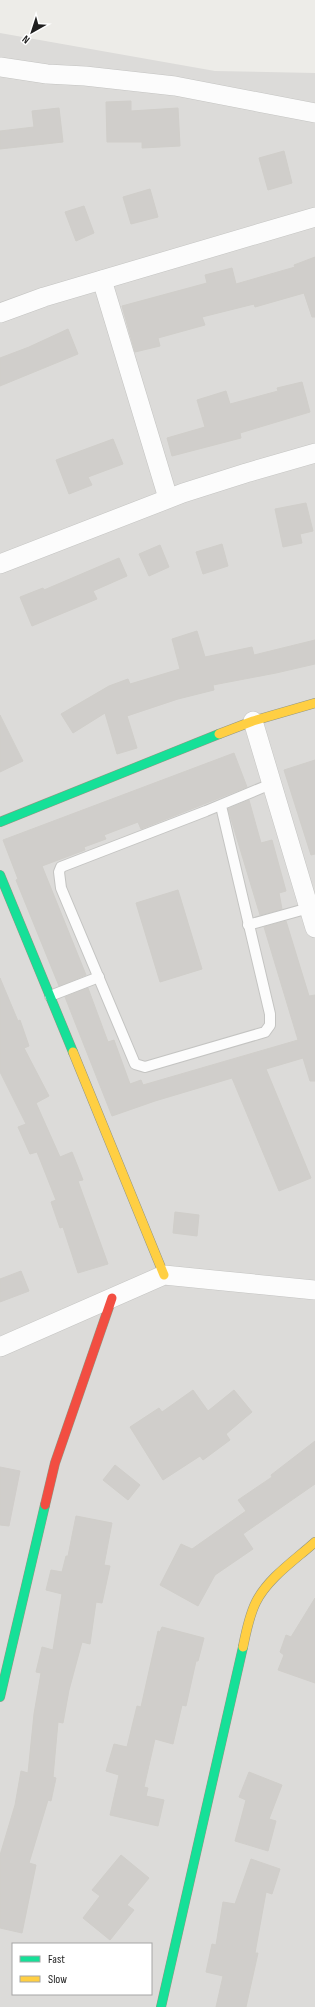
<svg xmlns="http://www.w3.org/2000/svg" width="315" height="2007" viewBox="0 0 315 2007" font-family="'Sofia Sans Condensed',sans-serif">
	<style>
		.residential { fill: #dcdbd9; fill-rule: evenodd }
		.building { fill: #d0cecb; stroke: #d0ceca }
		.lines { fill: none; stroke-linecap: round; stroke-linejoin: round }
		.lane-casing { stroke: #c4c4c2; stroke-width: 12 }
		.street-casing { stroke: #c4c4c2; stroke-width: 20 }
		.fast-casing { stroke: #939682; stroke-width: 10 }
		.slow-casing { stroke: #939682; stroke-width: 10 }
		.jam-casing { stroke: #939682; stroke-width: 10 }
		.lane { stroke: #fcfcfc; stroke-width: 10 }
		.street { stroke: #fcfcfc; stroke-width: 19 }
		.fast { stroke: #16e098; stroke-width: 9 }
		.slow { stroke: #ffcf43; stroke-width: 9 }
		.jam { stroke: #f24e42; stroke-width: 9 }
	</style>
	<rect width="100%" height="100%" fill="#edece8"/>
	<path class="residential" d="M0 33 215 71 315 73V2007H0ZM13 1944H151V1994H13Z"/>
	<g class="building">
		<path d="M131 101V111L178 108 180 146 142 148V142H107L106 102Z"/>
		<path d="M59 108 63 142 0 149V131L34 127 32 111Z"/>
		<path d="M284 151 292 183 268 190 259 158Z"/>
		<path d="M150 189 158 217 131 224 123 197Z"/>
		<path d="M84 206 94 233 76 241 65 212Z"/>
		<path d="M315 257V317H312L304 293 255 307 254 304 202 317 205 325 158 338 160 346 135 352 122 306 207 283 205 275 232 268 236 284 295 267 294 265Z"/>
		<path d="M68 329 78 354 0 386V358L29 347Z"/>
		<path d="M302 382 310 412 240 433 241 438 172 456 167 438 205 427 197 400 226 391 230 404 278 391 277 388Z"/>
		<path d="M113 439 123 464 88 477 92 485 69 494 56 460Z"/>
		<path d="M306 503 313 531 300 534 302 543 283 547 275 509Z"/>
		<path d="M222 544 228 566 203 574 196 552Z"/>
		<path d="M160 545 169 567 149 576 139 554Z"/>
		<path d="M119 558 127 576 93 591 97 599 32 626 20 597 43 588 44 590Z"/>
		<path d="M197 631 205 657 252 647 254 655 315 640V664L276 673 213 685 214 690 178 699 127 716 137 748 117 754 105 713 73 733 61 714 109 686 128 679 130 684 180 669 172 639Z"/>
		<path d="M0 715 23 761 0 772Z"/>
		<path d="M234 753 247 787 141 829 138 822 104 835 106 839 84 847 85 850 42 866 86 975 59 986 16 880 18 879 3 840Z"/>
		<path d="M315 760V854L311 855 284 770Z"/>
		<path d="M249 800 261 843 272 840 286 891 279 893 282 909 260 915 228 809Z"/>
		<path d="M178 890 202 969 160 982 136 903Z"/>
		<path d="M286 921 309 996 315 995V1081H310L303 1058 266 1069 311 1178 279 1191 232 1078 155 1101 112 1116 65 997 88 988 108 1042 114 1040 130 1084 141 1080 143 1085 298 1040 264 927Z"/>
		<path d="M0 978 18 1021 20 1020 29 1046 24 1048 49 1096 36 1103 60 1157 72 1152 83 1180 78 1181 108 1264 78 1273 63 1227 60 1228 51 1202 56 1200 37 1152 30 1154 18 1127 26 1124 0 1072Z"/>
		<path d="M175 1212 199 1215 197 1236 173 1233Z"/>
		<path d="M21 1271 29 1291 0 1302V1279Z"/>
		<path d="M193 1390 208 1411 234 1390 252 1412 226 1434 230 1440 203 1460 200 1456 163 1480 130 1427 159 1408 162 1412Z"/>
		<path d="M315 1441V1484L243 1534 253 1549 215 1575 198 1606 160 1585 181 1544 192 1549 246 1511 238 1500 272 1477 271 1475Z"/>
		<path d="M115 1465 140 1485 128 1500 103 1480Z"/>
		<path d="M0 1467 20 1471 9 1526 0 1525Z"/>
		<path d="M76 1516 112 1523 104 1565 110 1566 102 1603 96 1602 90 1644 82 1642 69 1690 63 1723 58 1722 53 1777 56 1778 51 1801 48 1800 29 1863 36 1865 22 1933 0 1928V1855L15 1805 21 1771 28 1773 34 1714 41 1673 36 1672 42 1647 53 1650 62 1594 46 1590 51 1570 62 1572 66 1556H68Z"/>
		<path d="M315 1598V1683L278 1670 284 1655 280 1652 286 1635 291 1637Z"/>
		<path d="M162 1627 204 1638 198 1661H196L186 1706 182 1705 173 1744 155 1739 144 1787 148 1788 146 1796 164 1800 158 1826 110 1815 119 1775 106 1771 114 1744 127 1747 137 1706 141 1707 158 1631 160 1632Z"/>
		<path d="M249 1772 282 1785 269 1819 276 1821 268 1851 235 1841 246 1800 239 1797Z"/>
		<path d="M121 1855 149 1878 127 1905 134 1910 110 1940 83 1918 100 1896 92 1890Z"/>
		<path d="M251 1859 280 1869 272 1894 266 1892 255 1953H258L246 2007H216L223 1976 206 1972 212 1944 216 1945 223 1902 235 1904Z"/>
	</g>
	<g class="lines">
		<defs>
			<g id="lane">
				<path d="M221 806 270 1014V1025L265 1032 145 1067 135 1064 61 888 59 872 61 867 206 811 271 784"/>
				<path d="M248 925 309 908"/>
				<path d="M50 996 99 977"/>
			</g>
			<g id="street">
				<path d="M0 67 47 74 85 76 175 86 315 113"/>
				<path d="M102 280 168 498"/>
				<path d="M0 313 44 297 315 217"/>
				<path d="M0 564 183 493 246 473 315 453"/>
				<path d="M253 721 315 928"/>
				<path d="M0 1347 164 1275 315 1290"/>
			</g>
			<g id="fast">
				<path d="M0 822 219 734"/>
				<path d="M0 875 73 1052"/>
				<path d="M0 1697 45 1505"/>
				<path d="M161 2007 243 1647"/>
			</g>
			<g id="slow">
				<path d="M219 734 253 721 315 703"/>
				<path d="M73 1052 164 1275"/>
				<path d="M243 1647C246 1632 249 1616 256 1602 268 1578 295 1560 315 1542"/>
			</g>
			<path id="jam" d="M45 1505 55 1463 112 1298"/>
		</defs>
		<use href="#lane" class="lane-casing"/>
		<use href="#street" class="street-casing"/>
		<use href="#fast" class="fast-casing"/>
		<use href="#slow" class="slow-casing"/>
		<use href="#jam" class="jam-casing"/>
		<use href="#lane" class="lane"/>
		<use href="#street" class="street"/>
		<use href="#fast" class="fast"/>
		<use href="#slow" class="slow"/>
		<use href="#jam" class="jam"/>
	</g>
	<rect x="12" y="1943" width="140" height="52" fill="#ffffff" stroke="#a5a5a5"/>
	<rect x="20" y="1956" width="20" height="6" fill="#16e098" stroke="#a5a5a5"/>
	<text x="48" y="1963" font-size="12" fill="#1f1f1f">Fast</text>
	<rect x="20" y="1976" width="20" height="6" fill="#ffcf43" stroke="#a5a5a5"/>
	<text x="48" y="1983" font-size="12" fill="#1f1f1f">Slow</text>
	<g transform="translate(32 32) rotate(219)" stroke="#ffffff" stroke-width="3" paint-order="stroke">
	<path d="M0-3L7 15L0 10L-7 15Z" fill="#1f1f1f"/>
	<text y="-6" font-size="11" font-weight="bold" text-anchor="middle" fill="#1f1f1f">N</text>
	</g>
</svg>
